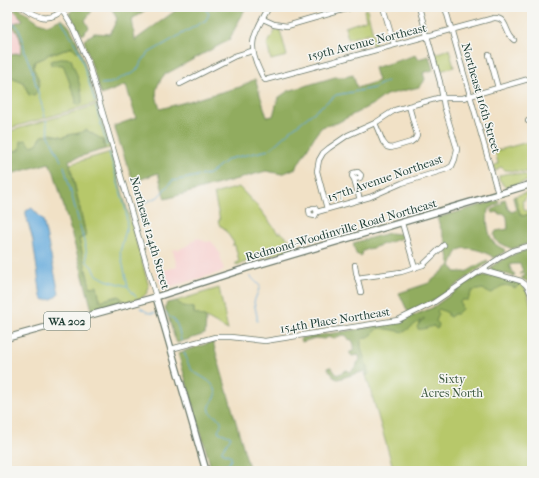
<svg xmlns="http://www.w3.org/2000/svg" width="539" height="478" viewBox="0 0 539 478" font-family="'IM FELL French Canon',serif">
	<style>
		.built { fill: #f7d0cf }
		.green { fill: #b7c86b; stroke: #6b8250 }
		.forest { fill: #91ac5f; stroke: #58744a }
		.water { fill: #66abdc; stroke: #427488 }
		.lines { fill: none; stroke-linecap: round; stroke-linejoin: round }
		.stream { stroke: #66abdc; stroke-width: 1 }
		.minor-casing { stroke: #687667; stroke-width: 6 }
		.major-casing { stroke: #687667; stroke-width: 8 }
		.minor { stroke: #fff; stroke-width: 4.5 }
		.major { stroke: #fff; stroke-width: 5.5 }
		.labels { text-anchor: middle; stroke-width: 3; stroke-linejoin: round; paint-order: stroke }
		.shield { fill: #f6f6f2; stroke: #60746d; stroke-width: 1 }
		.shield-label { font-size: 11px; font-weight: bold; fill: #1f3d34 }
		.street-label { font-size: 12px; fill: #1f3d34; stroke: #f6f6f2 }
		.park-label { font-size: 12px; fill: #3d593f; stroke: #f6f6f2 }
	</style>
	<rect width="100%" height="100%" fill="#f6f6f2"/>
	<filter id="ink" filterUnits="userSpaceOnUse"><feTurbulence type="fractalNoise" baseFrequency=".025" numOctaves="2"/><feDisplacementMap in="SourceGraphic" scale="8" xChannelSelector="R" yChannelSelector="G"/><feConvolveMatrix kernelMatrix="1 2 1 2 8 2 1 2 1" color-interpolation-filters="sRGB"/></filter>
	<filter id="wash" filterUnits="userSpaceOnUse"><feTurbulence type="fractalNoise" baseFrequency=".012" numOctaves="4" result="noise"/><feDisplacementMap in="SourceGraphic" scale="16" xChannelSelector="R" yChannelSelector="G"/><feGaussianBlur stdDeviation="0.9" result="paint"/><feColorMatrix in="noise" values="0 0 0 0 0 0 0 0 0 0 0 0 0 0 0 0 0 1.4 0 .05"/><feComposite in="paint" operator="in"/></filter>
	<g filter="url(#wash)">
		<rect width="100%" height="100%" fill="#f1e1c6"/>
		<g class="built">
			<path d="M7 7H17L23 11 37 53 7 63Z"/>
			<path d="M199 238 206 242 211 241 219 252 224 270 221 272 169 287 162 286 159 280 157 272 177 267 173 250 177 249 178 250 190 244 195 239Z"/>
		</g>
		<g class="green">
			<path d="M367 9 376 46 373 47 369 33 348 39 345 27 366 20 364 10Z"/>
			<path d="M280 30 287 56 271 60 267 44 268 43 275 31Z"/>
			<path d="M72 47 80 49 97 103 7 129V74L8 75 24 83 29 95 39 80 33 68 35 61 44 58 50 53H57Z"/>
			<path d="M449 49 454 67 440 71 435 54Z"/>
			<path d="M97 105 110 148 105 149 103 140 86 130C76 136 73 132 64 137L51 134 38 144 7 153V132Z"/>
			<path d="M532 141V173L505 170 501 167 498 168 497 171 495 170 494 166 498 163 495 151Z"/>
			<path d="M111 152 149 287C147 299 135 300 125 302L119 296 100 301 90 287 79 239 86 236 70 164Z"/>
			<path d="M510 173 532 176V180L505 187 499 179V176L504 174Z"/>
			<path d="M239 187 259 208 278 233 281 232C286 238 294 241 293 249L236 265V263L239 261 235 245H232L234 243 223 227 220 226 218 221 220 220 214 194Z"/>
			<path d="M532 191V197L531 196H528L525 198V200L522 201 525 211 532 209V213L523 216 520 214 515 196Z"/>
			<path d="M481 276C490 275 518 279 524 287 529 293 530 304 532 311V471H394L353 330 397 322 432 308 474 278Z"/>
			<path d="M219 288 228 330 206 318 194 313V308L183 306 176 301Z"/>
		</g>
		<g class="forest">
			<path d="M7 7H17L39 22 47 25 61 19C71 24 76 40 80 49L77 52 72 47 57 53H50L44 58 35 61 33 68C39 80 42 84 34 96L29 95 24 83 8 75 7 74V57L16 53 20 54C22 43 21 35 13 27L15 23 23 20 14 10 7 8Z"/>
			<path d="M77 7H95L85 20 89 28 82 35 69 13Z"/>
			<path d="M111 7H150L132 19 135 40 175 11 176 7H246L229 40 164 75C154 89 155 93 160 109L240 87 255 79 267 117 273 116 278 98 288 91 335 77H344L353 75 357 88 378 81 374 68 416 55 418 59 429 56 433 70 423 73 425 79 423 83 419 87 386 95 375 103 337 123 322 127 316 134 296 168 282 174 266 171 165 199 158 173 133 182 114 126 136 118 126 85 101 95 84 40 94 33 110 34 117 19Z"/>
			<path d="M65 58 71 59C76 73 83 89 82 104L80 105H76C76 95 72 92 70 84 68 77 66 72 63 65H51L50 61Z"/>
			<path d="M86 130 103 140 105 149 69 160 86 236 79 239 90 287 97 286 100 301 119 296 123 301 92 310 75 246 54 172 49 163 7 175V153L20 150 21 141 26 140 31 146 37 144 42 136 51 134 64 137C73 132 76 136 86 130Z"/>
			<path d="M515 196 520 214 523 216 532 213V242L512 249 496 241 494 235 496 231 508 229 507 217 505 214H499L498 212 493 213 491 211 502 203V200L505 199 508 209 512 212 516 210 513 197Z"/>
			<path d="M499 200 498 204 488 210C486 219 488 238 495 244 498 246 501 248 504 249L505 252 494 258C488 252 465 244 458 251 455 255 453 261 451 265L455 272H466L487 260 489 262C465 278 435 304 408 312L399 293 429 283 450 265 446 242 437 218Z"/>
			<path d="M389 233 401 234 402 238 363 251 361 256 356 254 353 243Z"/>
			<path d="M532 248V268L529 270 528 273 530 280 529 282 522 279V277L525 276 524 273 519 274 523 271 520 264H513L510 265V268L515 275 513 276 491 270 492 266 507 257Z"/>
			<path d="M481 276H494L519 283V285L516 288C502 283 503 285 492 293L487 292 483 289 472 291 468 300H462L460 302 462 309 457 314H454L450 317 448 316V313L439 309 437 311 439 314 436 321 439 324 438 328 436 329 434 326C428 327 424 330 418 329L417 326 424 319V318L404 332 381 328 376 329 371 336 364 338 361 341V348L369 374 366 376 365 371 338 379 335 378 328 369 329 367H331L337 375 347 370 350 372 357 366V363L360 360 359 355 352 356 350 354V352L353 351C355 347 354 344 352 340L348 339 347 336 342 335 332 339 329 337 324 339 315 338 302 342 300 340 301 338 367 328 403 320 432 308 474 278Z"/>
			<path d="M176 301 183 306 194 308V313L206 318 205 334 177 343 174 336 165 307 167 303Z"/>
			<path d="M213 342 250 471H212L178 353Z"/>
		</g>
		<path class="water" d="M32 208 43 220 59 293C57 298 50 300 44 300L41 297 33 241 26 215V211Z"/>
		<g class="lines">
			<g class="stream">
				<path d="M7 19 17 26 22 37 25 53 32 70 45 117"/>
				<path d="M62 21 79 51 95 102"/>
				<path d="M101 84 111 83 127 75 132 74 136 71 147 54 206 20 209 14 204 7"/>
				<path d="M96 107 107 146"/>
				<path d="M46 120 49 136C50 138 60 158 61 161"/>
				<path d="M109 152 126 211 127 226 120 252 128 287 136 297"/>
				<path d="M64 166 86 249 87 262 93 268 97 275 106 280 127 286"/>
				<path d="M139 205 158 197 172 181 209 174 228 159 269 150 291 130 336 95 374 88 387 81"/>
				<path d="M250 276 260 286 254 302 257 316V321"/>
				<path d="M140 308 149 313H155"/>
				<path d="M166 312C168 317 169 316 173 319 178 323 180 334 181 341"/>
				<path d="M184 352C187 358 187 364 191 369 198 377 213 379 216 392 218 399 207 404 210 411 212 419 228 416 218 430L219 432 231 437 222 450V452L231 456V460L227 465V471"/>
				<path d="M213 471 214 466 226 465"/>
			</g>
		</g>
	</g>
	<g filter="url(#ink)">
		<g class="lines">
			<defs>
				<g id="minor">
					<path d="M22 7C41 19 49 23 67 7"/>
					<path d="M60 7 73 28 88 62 156 297"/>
					<path d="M269 7C256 31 246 42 259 69 261 73 262 77 265 80L494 18C508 17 505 34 514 40"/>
					<path d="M383 7 394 44"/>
					<path d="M445 7 498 194"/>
					<path d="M263 19 274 24 287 26 353 7"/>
					<path d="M489 55 498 88"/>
					<path d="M180 84 235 56 252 51"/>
					<path d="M528 121 532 122"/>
					<path d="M375 123 383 142 387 147 391 148 411 142 415 139 417 135 409 106"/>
					<path d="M354 179 360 178 361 175 358 172 353 173 352 176 354 179 360 200"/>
					<path d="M327 209 317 171 319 160 323 153 329 148 348 135 375 123 395 110 438 98H463L532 78"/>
					<path d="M317 212 315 208H313L309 210 310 215 315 216 317 212 370 197 402 183 447 169 452 166 455 159 457 149 444 106 440 82 419 7"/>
					<path d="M402 223 415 268"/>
					<path d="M355 265 356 272 361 292"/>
					<path d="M482 270 521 281C528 285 530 291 532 299"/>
					<path d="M357 278 401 272 423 265 444 245"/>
					<path d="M171 349 215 337H231L265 341 398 320 433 303 501 257 514 250 532 245"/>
				</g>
				<g id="major">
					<path d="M156 297 206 471"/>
					<path d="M7 338 156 297 247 268 532 184"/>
				</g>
			</defs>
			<use href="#minor" class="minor-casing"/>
			<use href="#major" class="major-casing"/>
			<use href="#minor" class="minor"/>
			<use href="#major" class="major"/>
		</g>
	</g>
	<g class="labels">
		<rect class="shield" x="44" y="312" width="46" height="18" rx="3"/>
		<g class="shield-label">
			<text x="67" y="325">WA 202</text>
		</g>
		<g class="street-label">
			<text transform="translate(367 42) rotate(-14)" y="4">159th Avenue Northeast</text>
			<text transform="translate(481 98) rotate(74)" y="4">Northeast 116th Street</text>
			<text transform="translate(385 178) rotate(-19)" y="4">157th Avenue Northeast</text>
			<text transform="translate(341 230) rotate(-16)" y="4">Redmond-Woodinville Road Northeast</text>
			<text transform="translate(150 233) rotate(74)" y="4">Northeast 124th Street</text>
			<text transform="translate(335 320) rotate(-9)" y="4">154th Place Northeast</text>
		</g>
		<g class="park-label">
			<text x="452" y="383">Sixty<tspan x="452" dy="14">Acres North</tspan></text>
		</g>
	</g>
	<rect width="539" height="478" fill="none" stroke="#f6f6f2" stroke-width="24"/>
</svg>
